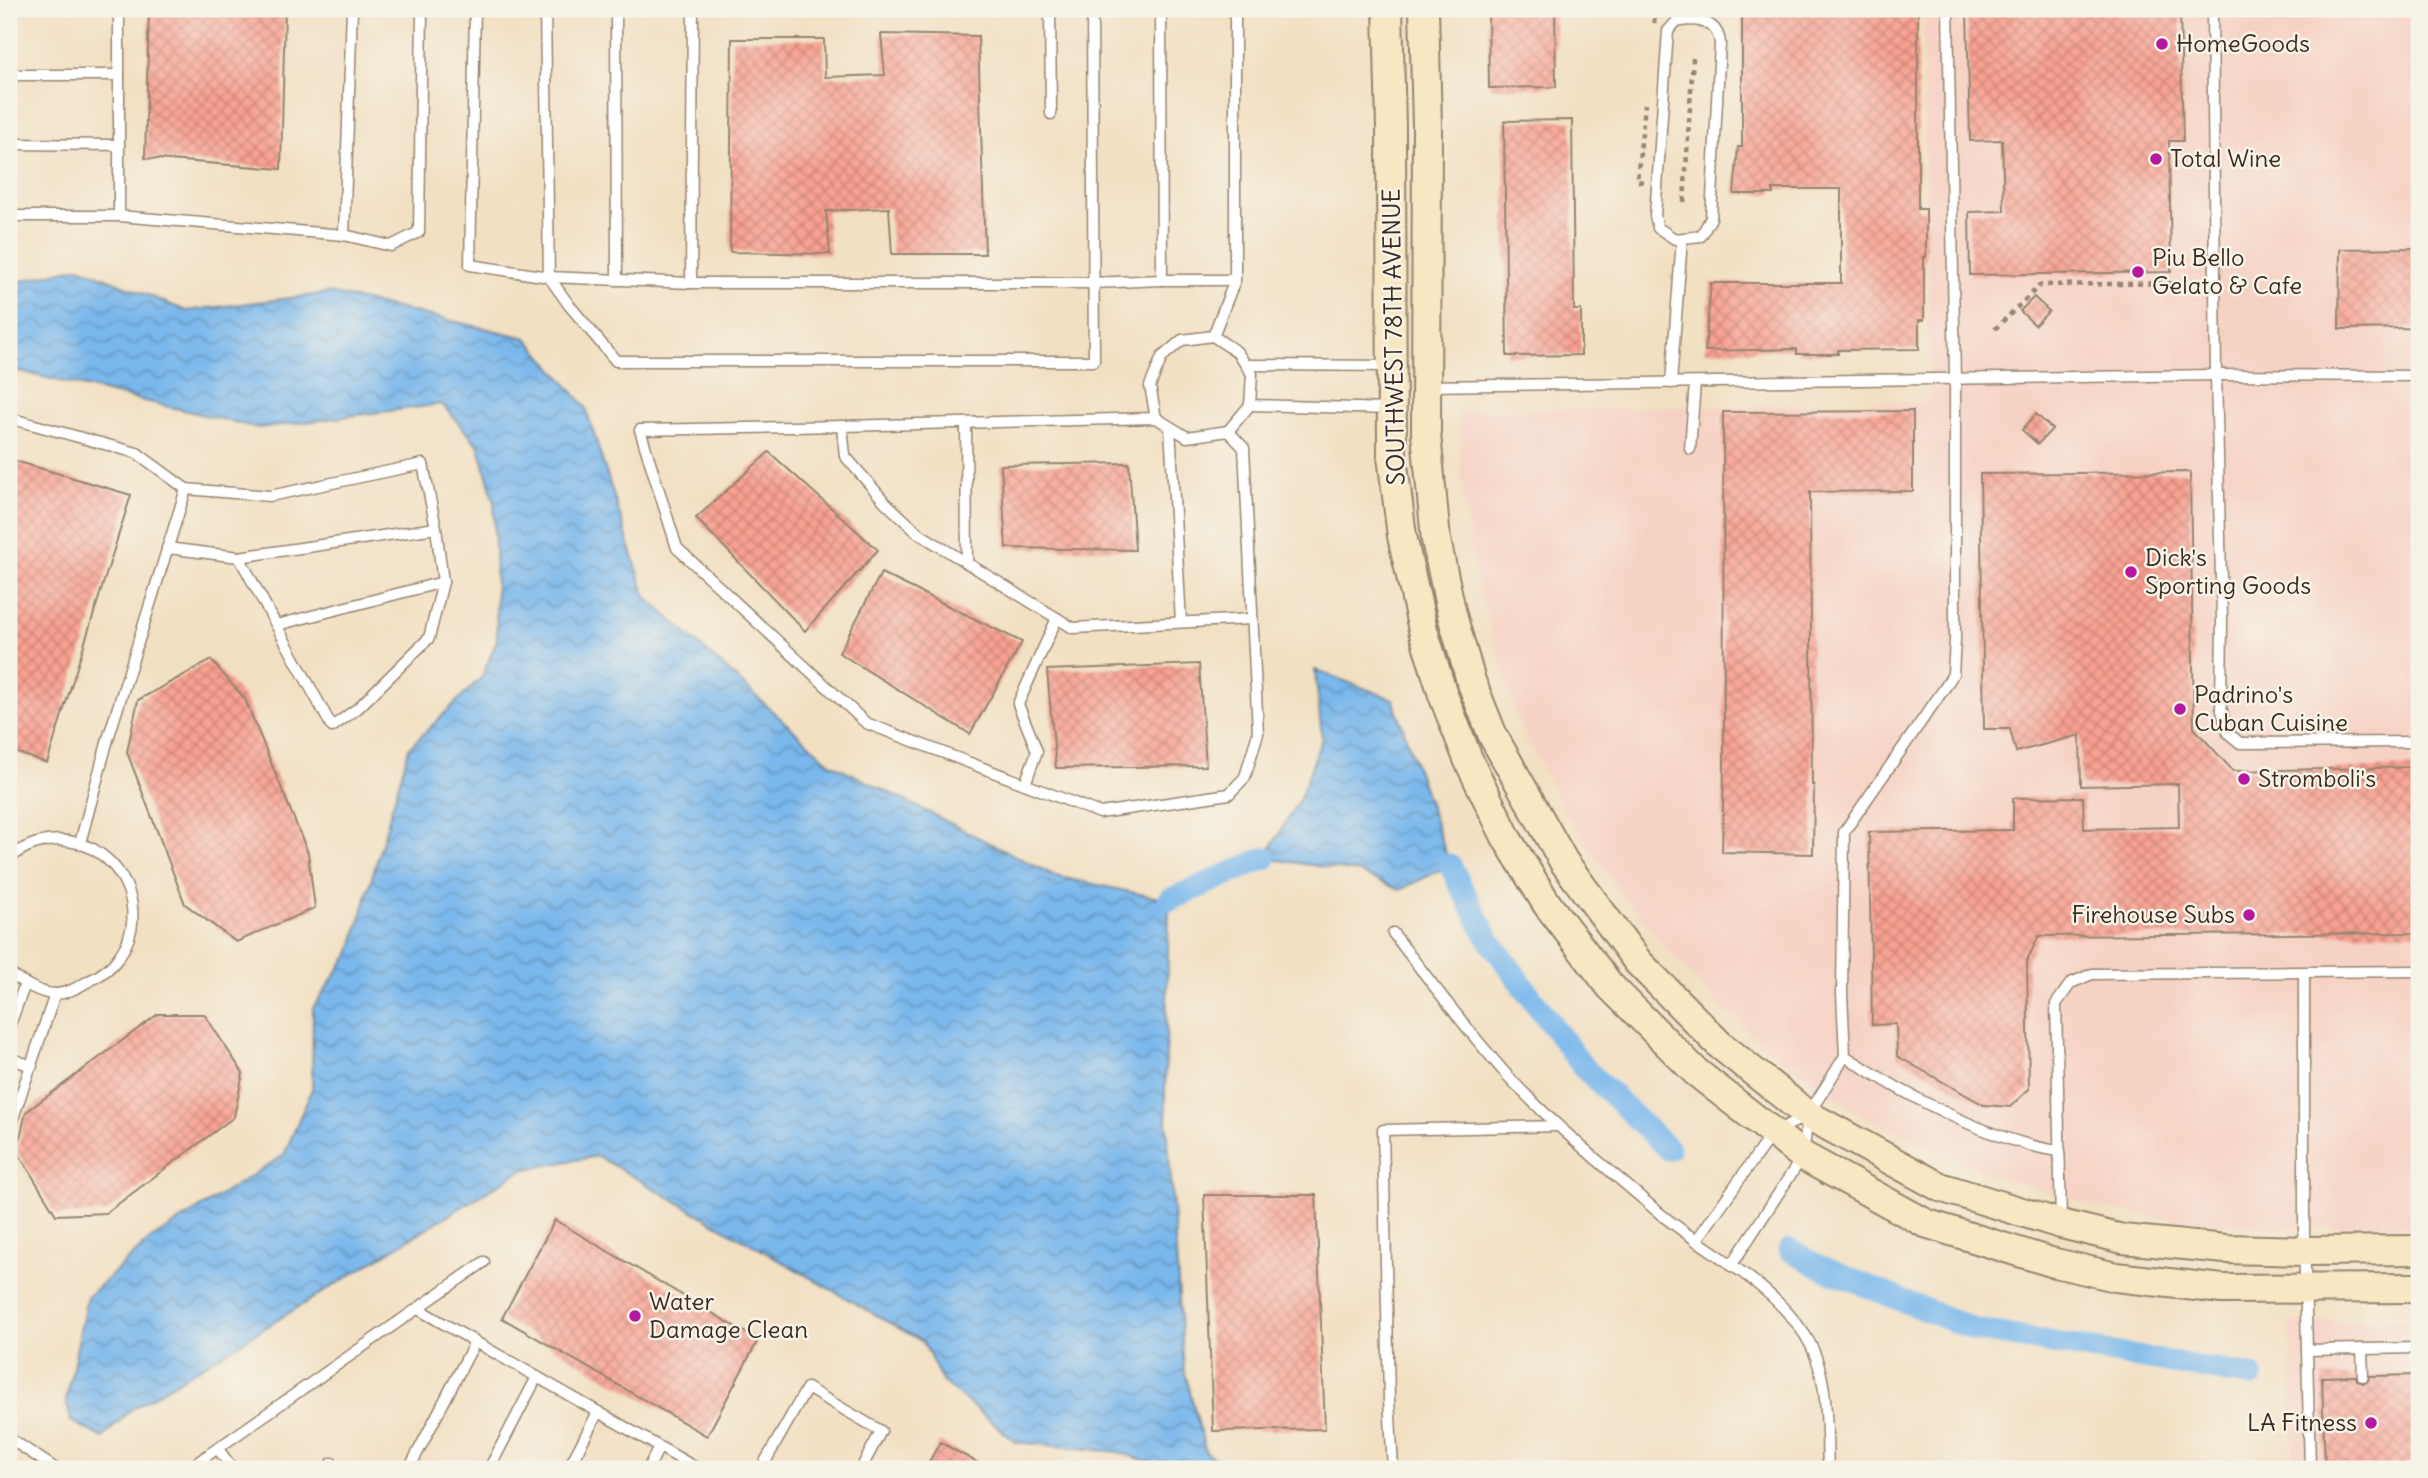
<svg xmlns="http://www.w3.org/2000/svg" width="2428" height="1478" viewBox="0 0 2428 1478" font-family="Delius,sans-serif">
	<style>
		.built { fill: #f6d2c4 }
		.water { fill: url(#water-waves); stroke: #5a7085; stroke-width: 2 }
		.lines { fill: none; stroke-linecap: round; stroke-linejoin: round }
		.canal { stroke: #79b7ec; stroke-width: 23 }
		.building { fill: url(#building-cross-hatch) }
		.lane-casing { stroke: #968570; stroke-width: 13 }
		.secondary-casing { stroke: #968570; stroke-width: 32 }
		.path { stroke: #968570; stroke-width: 4.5; stroke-dasharray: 5 5; stroke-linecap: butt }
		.lane { stroke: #fff; stroke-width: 10 }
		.secondary { stroke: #f7e8c3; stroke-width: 28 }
		.poi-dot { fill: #b5179e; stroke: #f7f3e8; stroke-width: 2.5 }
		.labels { text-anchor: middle; stroke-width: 5; stroke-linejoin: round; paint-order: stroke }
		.poi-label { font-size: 24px; fill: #3b2a1e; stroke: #f7f3e8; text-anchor: start }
		.street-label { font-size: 24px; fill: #3b2a1e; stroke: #f7f3e8 }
	</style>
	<defs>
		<pattern id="water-waves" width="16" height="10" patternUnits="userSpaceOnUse" patternTransform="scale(1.75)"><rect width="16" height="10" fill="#79b7ec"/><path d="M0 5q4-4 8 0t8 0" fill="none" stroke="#6495bf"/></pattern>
		<pattern id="building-cross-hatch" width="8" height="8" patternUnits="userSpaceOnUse" patternTransform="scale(1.75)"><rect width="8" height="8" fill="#f9a293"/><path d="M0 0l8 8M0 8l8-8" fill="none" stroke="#cb8477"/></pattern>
	</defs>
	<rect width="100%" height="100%" fill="#f7f3e8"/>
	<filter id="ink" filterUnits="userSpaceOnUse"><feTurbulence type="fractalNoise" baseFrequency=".0143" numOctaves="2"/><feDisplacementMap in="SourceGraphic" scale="14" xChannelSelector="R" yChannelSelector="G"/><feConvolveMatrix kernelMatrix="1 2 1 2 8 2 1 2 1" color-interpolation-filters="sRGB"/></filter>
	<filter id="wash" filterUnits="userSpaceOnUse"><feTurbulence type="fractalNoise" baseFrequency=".00686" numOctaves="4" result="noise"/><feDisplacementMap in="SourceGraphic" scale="28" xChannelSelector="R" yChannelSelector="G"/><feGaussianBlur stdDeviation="1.57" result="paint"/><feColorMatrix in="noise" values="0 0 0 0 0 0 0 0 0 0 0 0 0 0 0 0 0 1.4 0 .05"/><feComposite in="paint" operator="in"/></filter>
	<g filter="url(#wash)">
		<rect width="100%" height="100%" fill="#f2e0c3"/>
		<g class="built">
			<path d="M1922 9H2419V1226L2283 1228 2195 1223 2099 1207 1988 1174 1861 1115 1771 1052 1724 1010 1677 960 1622 895 1565 813 1516 716 1475 575 1461 480 1459 411 1930 402Z"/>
			<path d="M2419 1319V1469H2293L2290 1322Z"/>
		</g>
		<g class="water">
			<path d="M79 267 186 311 330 293 527 338 585 406 646 597 830 763 1055 876 1169 900 1165 1095 1184 1369 1206 1453 1233 1469H1165L1162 1466 1118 1452 1016 1442 942 1381 923 1342 597 1156 522 1170 129 1411 103 1438 71 1421 66 1401 87 1297 150 1240 284 1155 312 1089 313 1008 351 951 409 748 482 677 497 640 494 502 479 446 442 404 259 428 9 369V284Z"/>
			<path d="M1315 670 1393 699 1450 865 1400 890 1358 872 1265 858 1300 798 1322 738Z"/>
		</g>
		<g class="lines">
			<g class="canal">
				<path d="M1450 865 1489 940 1583 1067 1668 1149"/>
				<path d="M1169 900 1265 858"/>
				<path d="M1790 1250 1818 1266 1975 1330 2252 1376"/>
			</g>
		</g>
		<g id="blocks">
			<g class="building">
				<path d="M149 9H285L281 169 145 158Z"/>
				<path d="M1488 9H1555L1556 87 1489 88Z"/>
				<path d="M1742 9H1918V209H1926V257H1924V320H1919V349L1838 350V354H1797V349L1705 351 1711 283H1841V189H1773V194H1734L1738 147H1742Z"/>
				<path d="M1967 9H2180L2183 141H2169L2171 272 1970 275 1969 212 2004 211 2002 140 1970 141Z"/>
				<path d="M881 34 978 36 985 254H892L889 208 826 211 830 254 730 252 732 39H824L825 77 885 75Z"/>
				<path d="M1572 120 1574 310H1581V355L1507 356 1504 121Z"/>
				<path d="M2419 248V328L2339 329 2340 249Z"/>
				<path d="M2034 297 2049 311 2035 325 2020 311Z"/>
				<path d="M1913 411V491L1810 492 1812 785H1814L1813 854 1722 852 1724 766 1723 412Z"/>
				<path d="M2036 414 2052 429 2038 444 2022 430Z"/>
				<path d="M769 452 878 550 805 631 696 518Z"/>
				<path d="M9 459 131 495 47 763 9 750Z"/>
				<path d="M1129 463 1135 550 1006 548 1001 465Z"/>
				<path d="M2190 472 2194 728 2233 771 2419 767V933L2039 936 2027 960 2029 1089 2010 1107 1984 1105 1897 1056 1896 1024 1872 1025 1869 832 2013 830V798L2083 797 2084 829 2179 827 2178 784 2081 786 2080 735 2016 752 2010 729H1984L1980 474Z"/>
				<path d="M881 573 1022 642 970 734 839 653Z"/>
				<path d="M211 660 245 699 308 853 315 908 236 942 185 904 127 752 138 700Z"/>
				<path d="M1199 664 1206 766 1056 768 1047 670Z"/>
				<path d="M158 1014H204L243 1073 234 1117 106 1213 56 1215 17 1151 26 1112Z"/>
				<path d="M1204 1195H1316L1325 1429 1213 1431Z"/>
				<path d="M555 1220 758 1340 707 1436 502 1318Z"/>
				<path d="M2419 1375V1469H2325L2322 1377 2356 1376 2357 1380 2363 1383 2367 1382 2370 1376Z"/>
				<path d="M940 1442 989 1469H925Z"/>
			</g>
		</g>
	</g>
	<g filter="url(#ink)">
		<use href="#blocks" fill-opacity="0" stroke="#968570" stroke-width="2"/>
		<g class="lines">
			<defs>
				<g id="lane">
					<path d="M475 9 470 265 549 277 569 305 616 361H1094L1092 9"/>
					<path d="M545 9 549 277 691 283H1093L1162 280"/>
					<path d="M616 9 617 280"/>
					<path d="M1050 9 1051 114"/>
					<path d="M1161 9 1162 280H1235V9"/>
					<path d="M2212 9 2216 375 2222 620 2221 707 2228 733 2240 743 2419 742"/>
					<path d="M1688 20C1705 20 1718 25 1720 43L1711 218 1701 236 1675 239 1658 228 1655 216 1668 31 1676 22Z"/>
					<path d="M1697 20 1698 9"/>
					<path d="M9 75H119"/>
					<path d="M9 144 119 145"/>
					<path d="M9 216H119V9"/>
					<path d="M119 216 344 235 352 9"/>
					<path d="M344 235 391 246 419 232 422 9"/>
					<path d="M691 283 693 9"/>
					<path d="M1213 336 1237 352 1252 374 1250 405 1228 431 1187 437 1156 418 1150 386 1162 357 1182 340 1213 336 1235 280"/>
					<path d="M1246 365 1391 366"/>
					<path d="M1671 383 1682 239"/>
					<path d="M1429 386 2216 375 2419 376"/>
					<path d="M1250 405 1389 409"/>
					<path d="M9 418 137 453 186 489 270 496 423 464 436 528 443 582 429 638 358 708 332 727 239 557 167 548"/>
					<path d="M966 423 967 563"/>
					<path d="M842 426 1156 418"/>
					<path d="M1170 427 1181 622"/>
					<path d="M1228 431 1244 448 1258 733 1245 777 1229 794 1100 813 866 723 677 548 640 430 842 426 845 456 885 502 918 533 1073 628 1252 619"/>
					<path d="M1690 449 1695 383"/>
					<path d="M239 557 436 528"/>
					<path d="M277 625 443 582"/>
					<path d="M1025 784 1037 751 1018 704 1057 618"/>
					<path d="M80 843 108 739 186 489"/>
					<path d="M9 859C25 844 47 838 68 841 121 848 151 911 120 955 112 968 100 976 87 982 79 987 67 993 57 994 41 995 22 982 9 973"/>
					<path d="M1393 933C1430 981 1466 1029 1506 1074 1550 1122 1602 1164 1651 1206 1701 1250 1768 1278 1805 1335 1830 1373 1826 1426 1828 1469"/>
					<path d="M2304 974V1232L2310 1469"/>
					<path d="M9 1027 25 984"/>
					<path d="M1845 1056C1902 1093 1993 1143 2060 1151"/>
					<path d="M9 1058 32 1066"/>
					<path d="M9 1130 55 994"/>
					<path d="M2061 1222 2056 1004 2071 983 2092 974 2419 971"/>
					<path d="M1696 1241 1773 1132 1805 1117"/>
					<path d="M1731 1266 1803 1156 1808 1115 1845 1056 1842 993 1844 832 1946 686 1953 674 1955 640V380L1948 9"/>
					<path d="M418 1309 698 1469"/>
					<path d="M2362 1349 2363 1376"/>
					<path d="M2307 1350 2419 1348"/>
					<path d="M9 1438 56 1469"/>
					<path d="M218 1449 233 1469"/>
					<path d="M188 1469 484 1262"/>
					<path d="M329 1469 332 1463"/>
					<path d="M409 1469 475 1342"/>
					<path d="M489 1469 537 1377"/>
					<path d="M568 1469 598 1412"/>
					<path d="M648 1469 659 1447"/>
					<path d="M761 1469 807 1388 881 1431 861 1469"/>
					<path d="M1393 1469 1389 1399 1383 1130 1558 1126"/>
				</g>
				<g id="secondary">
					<path d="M1388 9 1391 127 1392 456 1402 536 1423 630 1443 695 1468 759 1507 839 1547 904 1610 986 1696 1072 1803 1156 1925 1223 2051 1262 2116 1277 2222 1289 2419 1288"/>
					<path d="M1424 9 1427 127 1426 434 1436 540 1452 615 1471 681 1493 736 1564 862 1638 962 1720 1045 1808 1115 1940 1187 2061 1224 2123 1239 2225 1249 2305 1251 2419 1250"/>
				</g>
			</defs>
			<use href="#lane" class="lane-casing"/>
			<use href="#secondary" class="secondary-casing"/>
			<g class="path">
				<path d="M1654 23 1655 14 1663 9"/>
				<path d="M1643 182 1637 181 1645 104"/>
				<path d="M1684 202 1693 58"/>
				<path d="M1995 329 2040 285 2187 283"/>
			</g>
			<use href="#lane" class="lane"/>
			<use href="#secondary" class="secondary"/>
		</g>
	</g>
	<g class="poi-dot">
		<circle cx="2162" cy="44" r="7"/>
		<circle cx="2156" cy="159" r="7"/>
		<circle cx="2138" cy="272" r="7"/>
		<circle cx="2131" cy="572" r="7"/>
		<circle cx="2180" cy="709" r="7"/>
		<circle cx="2244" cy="779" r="7"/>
		<circle cx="2249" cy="915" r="7"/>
		<circle cx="635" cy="1316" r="7"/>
		<circle cx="2371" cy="1423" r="7"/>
	</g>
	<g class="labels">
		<g class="poi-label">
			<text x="2176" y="52">HomeGoods</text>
			<text x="2170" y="167">Total Wine</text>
			<text x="2152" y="266">Piu Bello<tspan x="2152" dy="28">Gelato &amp; Cafe</tspan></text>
			<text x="2145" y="566">Dick's<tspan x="2145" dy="28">Sporting Goods</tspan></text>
			<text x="2194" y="703">Padrino's<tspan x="2194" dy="28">Cuban Cuisine</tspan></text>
			<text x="2258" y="787">Stromboli's</text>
			<text x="2235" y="923" text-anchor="end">Firehouse Subs</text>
			<text x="649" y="1310">Water<tspan x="649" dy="28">Damage Clean</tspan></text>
			<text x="2357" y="1431" text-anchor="end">LA Fitness</text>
		</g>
		<g class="street-label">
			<text transform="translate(1394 337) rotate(-91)" y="8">SOUTHWEST 78TH AVENUE</text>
		</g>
	</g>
	<rect width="2428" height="1478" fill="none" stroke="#f7f3e8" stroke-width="35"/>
</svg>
